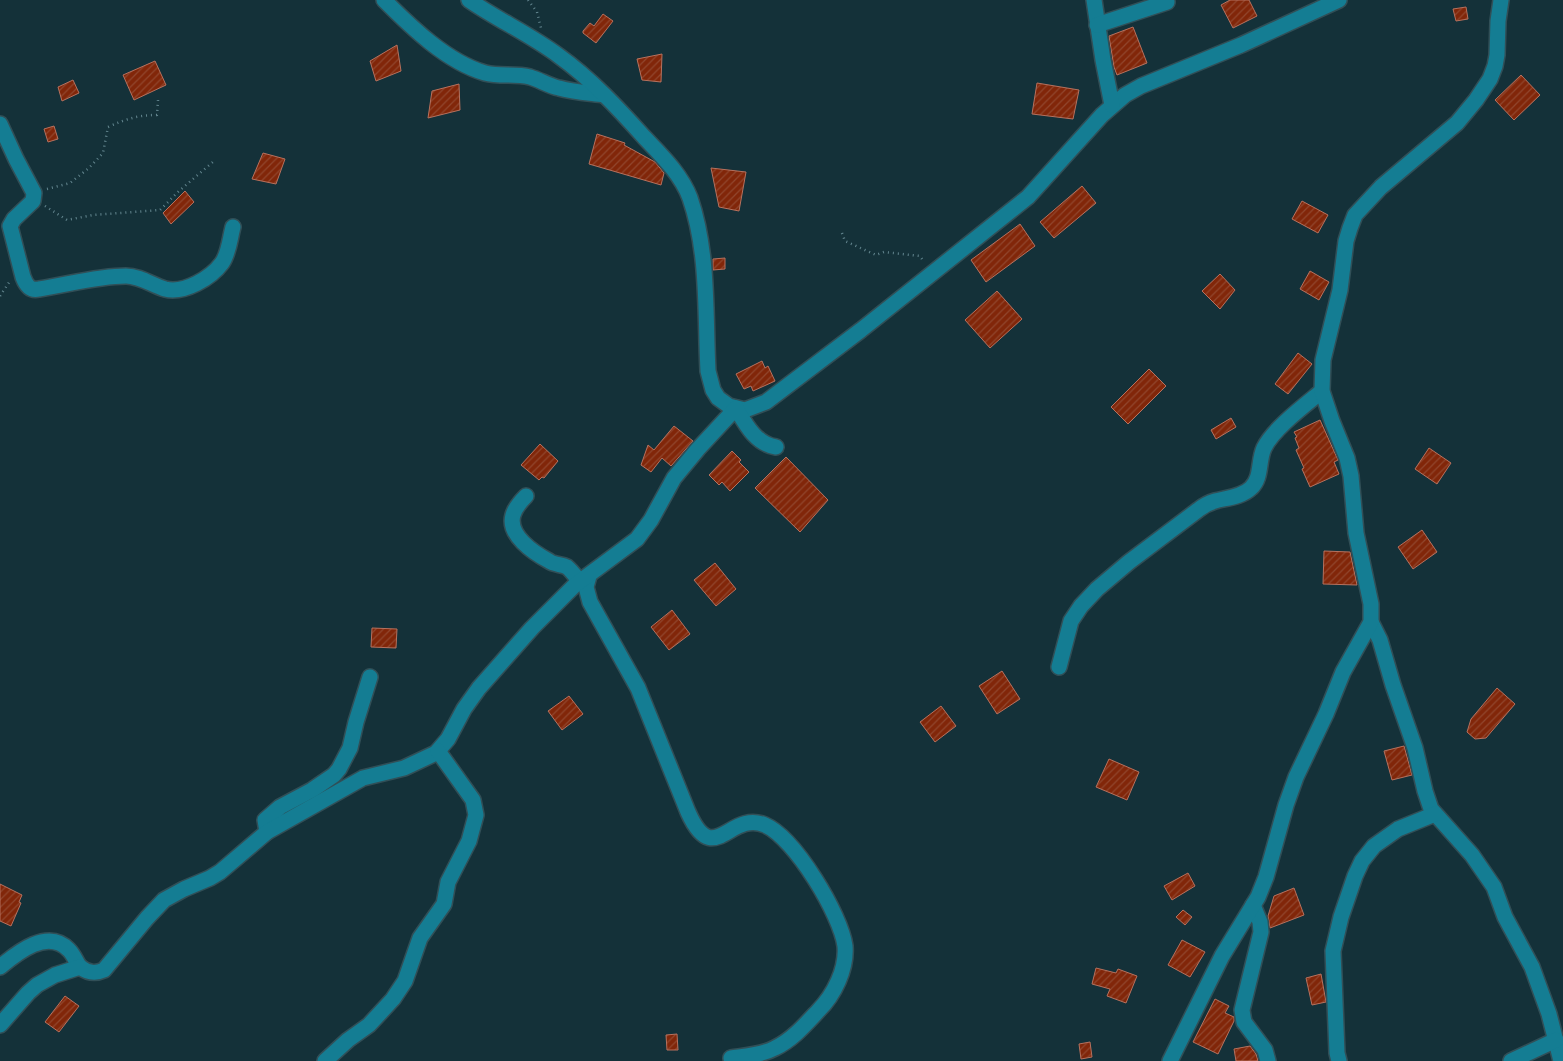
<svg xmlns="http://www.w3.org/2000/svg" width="1563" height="1061" viewBox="0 0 1563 1061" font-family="'PT Sans Narrow',sans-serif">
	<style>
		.building { fill: url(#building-hatch); stroke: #b6715e }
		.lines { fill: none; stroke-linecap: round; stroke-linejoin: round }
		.minor-casing { stroke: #314f57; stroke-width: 18 }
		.path { stroke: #648790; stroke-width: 2.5; stroke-dasharray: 1 4; stroke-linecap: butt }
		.minor { stroke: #147d93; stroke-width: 15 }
	</style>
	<defs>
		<pattern id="building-hatch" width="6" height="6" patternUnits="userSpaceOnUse" patternTransform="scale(1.25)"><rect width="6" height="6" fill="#812609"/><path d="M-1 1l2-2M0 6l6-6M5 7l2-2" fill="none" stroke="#91462d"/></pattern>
	</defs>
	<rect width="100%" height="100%" fill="#143139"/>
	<g class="building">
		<path d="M1230 0H1249L1257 16 1233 28 1221 5Z"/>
		<path d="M1466 7 1468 19 1456 21 1453 9Z"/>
		<path d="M603 14 613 21 596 43 583 33V31L590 23 594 26Z"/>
		<path d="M1133 27 1147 63 1117 75 1114 67 1109 36Z"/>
		<path d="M397 45 401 71 376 81 370 61Z"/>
		<path d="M662 54 661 82 642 80 637 59Z"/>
		<path d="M155 61 166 85 134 100 123 75Z"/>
		<path d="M1521 75 1540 95 1514 120 1495 100Z"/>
		<path d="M73 80 79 93 62 101 58 87Z"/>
		<path d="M1037 83 1079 90 1073 119 1032 114Z"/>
		<path d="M459 84 460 110 428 118 432 91Z"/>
		<path d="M54 126 58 139 48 142 44 129Z"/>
		<path d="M597 134 625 143 624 145 655 162 664 173 661 185 589 164Z"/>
		<path d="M263 153 285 159 276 184 252 179Z"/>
		<path d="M711 168 746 172 739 211 719 207Z"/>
		<path d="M1082 186 1096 203 1054 238 1040 222Z"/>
		<path d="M185 191 194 202 171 224 163 213Z"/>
		<path d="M1302 201 1328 215 1318 233 1292 219Z"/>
		<path d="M1020 224 1035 246 986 282 971 260Z"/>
		<path d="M725 258V269L713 270V259Z"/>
		<path d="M1310 271 1329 282 1319 300 1300 289Z"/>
		<path d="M1220 274 1235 290 1220 309 1202 291Z"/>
		<path d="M997 291 1022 319 990 348 965 320Z"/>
		<path d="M1298 353 1312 364 1288 394 1275 384Z"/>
		<path d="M762 361 765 368 768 366 775 381 753 391 751 386 744 389 736 374Z"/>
		<path d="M1149 369 1166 386 1128 424 1111 407Z"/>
		<path d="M1231 418 1236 427 1216 439 1211 430Z"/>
		<path d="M1320 420 1338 460 1334 462 1339 474 1310 487 1302 469 1304 468 1296 450 1299 448 1295 438 1297 437 1294 432Z"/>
		<path d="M674 426 693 441 671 466 662 458 651 472 641 465 648 445 654 450Z"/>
		<path d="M540 444 558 461 544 478 542 477 539 480 521 465Z"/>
		<path d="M1429 448 1451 463 1437 484 1415 469Z"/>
		<path d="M732 451 741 460 739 462 749 472 730 491 722 482 719 485 709 475Z"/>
		<path d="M786 457 828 500 800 532 755 488Z"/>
		<path d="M1422 530 1437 552 1413 569 1398 547Z"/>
		<path d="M1324 551 1350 552 1357 585 1323 584Z"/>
		<path d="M715 563 736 589 716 606 694 580Z"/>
		<path d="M672 610 690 634 669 650 651 627Z"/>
		<path d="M372 628 397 629 396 648 371 647Z"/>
		<path d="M1002 671 1020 699 997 714 979 686Z"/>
		<path d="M1497 688 1515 704 1486 738 1475 739 1467 732 1471 719Z"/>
		<path d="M569 696 583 714 562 730 548 711Z"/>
		<path d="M941 706 956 726 935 742 920 722Z"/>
		<path d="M1404 746 1412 775 1392 780 1384 751Z"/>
		<path d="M1109 759 1139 772 1127 800 1096 787Z"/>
		<path d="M1188 873 1195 886 1172 900 1164 886Z"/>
		<path d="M0 884 22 895 19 902 21 903 11 926 0 921Z"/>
		<path d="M1294 888 1304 915 1270 928 1268 916 1274 896Z"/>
		<path d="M1183 910 1192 917 1185 925 1176 917Z"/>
		<path d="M1182 940 1205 952 1190 977 1168 965Z"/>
		<path d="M1096 968 1116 973 1118 969 1137 976 1126 1003 1107 996 1110 989 1092 984Z"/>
		<path d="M1321 974 1326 1002 1312 1005 1306 978Z"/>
		<path d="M65 996 79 1006 59 1032 45 1022Z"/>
		<path d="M1215 999 1229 1006 1225 1013 1234 1017V1021L1218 1054 1193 1042Z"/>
		<path d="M677 1034 678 1050H667L666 1035Z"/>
		<path d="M1090 1042 1092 1057 1081 1059 1079 1044Z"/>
		<path d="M1250 1046 1256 1054 1258 1061H1236L1234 1049Z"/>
	</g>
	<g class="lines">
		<defs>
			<g id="minor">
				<path d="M384 0C411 27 447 62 485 73 500 77 515 73 530 77 540 80 549 86 559 88 573 92 589 93 604 95"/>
				<path d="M469 0C498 20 531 35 559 56 591 79 618 108 644 137 661 155 681 174 690 198 709 253 705 314 708 371L713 390 718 398 729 406 745 410 766 402 861 330 1028 197 1102 115 1125 95 1141 86 1241 45 1339 0"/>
				<path d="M1094 0 1103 60 1112 105"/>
				<path d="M1097 25 1167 2"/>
				<path d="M0 124 16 159 34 193 33 201 14 219 10 226 23 277C26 285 30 291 39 289 67 285 96 276 126 276 140 276 152 285 165 289 184 294 211 278 222 263 229 253 230 238 233 227"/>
				<path d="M526 496C521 501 515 508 513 515 507 535 534 553 549 561 554 565 562 564 567 567 572 571 576 577 580 582"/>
				<path d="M589 576 586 587 590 602 638 688 688 812C714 870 729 810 765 825 795 838 841 915 845 946 847 969 834 995 818 1011 805 1025 792 1040 775 1048 762 1055 745 1056 731 1058"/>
				<path d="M1371 622 1380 640 1393 685 1415 748 1425 791 1431 809 1472 855 1494 887 1505 917 1532 967 1549 1014 1561 1061"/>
				<path d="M1059 667 1071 621 1081 606 1097 589 1129 562 1198 510C1203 506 1208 503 1215 501 1226 498 1242 497 1251 488 1262 478 1258 461 1264 448 1273 429 1305 405 1322 391"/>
				<path d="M267 832 265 820 280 807 312 790 334 775 339 769 350 748 356 722 370 677"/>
				<path d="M1253 905 1260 922 1261 932 1242 1010 1244 1022 1265 1050 1268 1061"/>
				<path d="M0 967C18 952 48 928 69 950 74 955 76 962 80 967"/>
				<path d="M0 1025 28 993 37 985 55 975 80 967C88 973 95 974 104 970L147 918 164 900 184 889 210 878 220 872 267 832 363 778 404 768 436 753 448 739 464 709 479 688 532 628 575 585 637 539 651 520 674 478 698 449 736 408C746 425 756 444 776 447"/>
				<path d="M325 1061 348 1040 369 1025 393 999 405 981 420 938 444 904 448 882 469 841 476 815 473 800 438 751"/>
				<path d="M1170 1061 1222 956 1258 897 1266 877 1286 805 1296 777 1326 714 1343 672 1371 622V604L1356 533 1351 476 1347 458 1332 421 1322 391 1323 360 1340 290 1346 241 1350 228 1355 215 1381 187 1457 123 1476 100 1490 79 1495 66 1497 55 1498 21 1501 0"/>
				<path d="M1339 1061 1337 1053 1333 951 1341 917 1355 876 1362 861 1374 846 1398 829 1435 814"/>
				<path d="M1511 1061 1556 1040"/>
			</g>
		</defs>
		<use href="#minor" class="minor-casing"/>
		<g class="path">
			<path d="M528 0 537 12 541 28"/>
			<path d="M47 189 70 183 89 168 103 153 108 127C126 119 138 115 157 115L158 100"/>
			<path d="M45 206 67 220 93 215 160 210 179 191 214 161"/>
			<path d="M842 233 845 241 876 255 884 252 920 256 924 262"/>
			<path d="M0 296 10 281"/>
		</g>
		<use href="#minor" class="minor"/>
	</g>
</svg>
